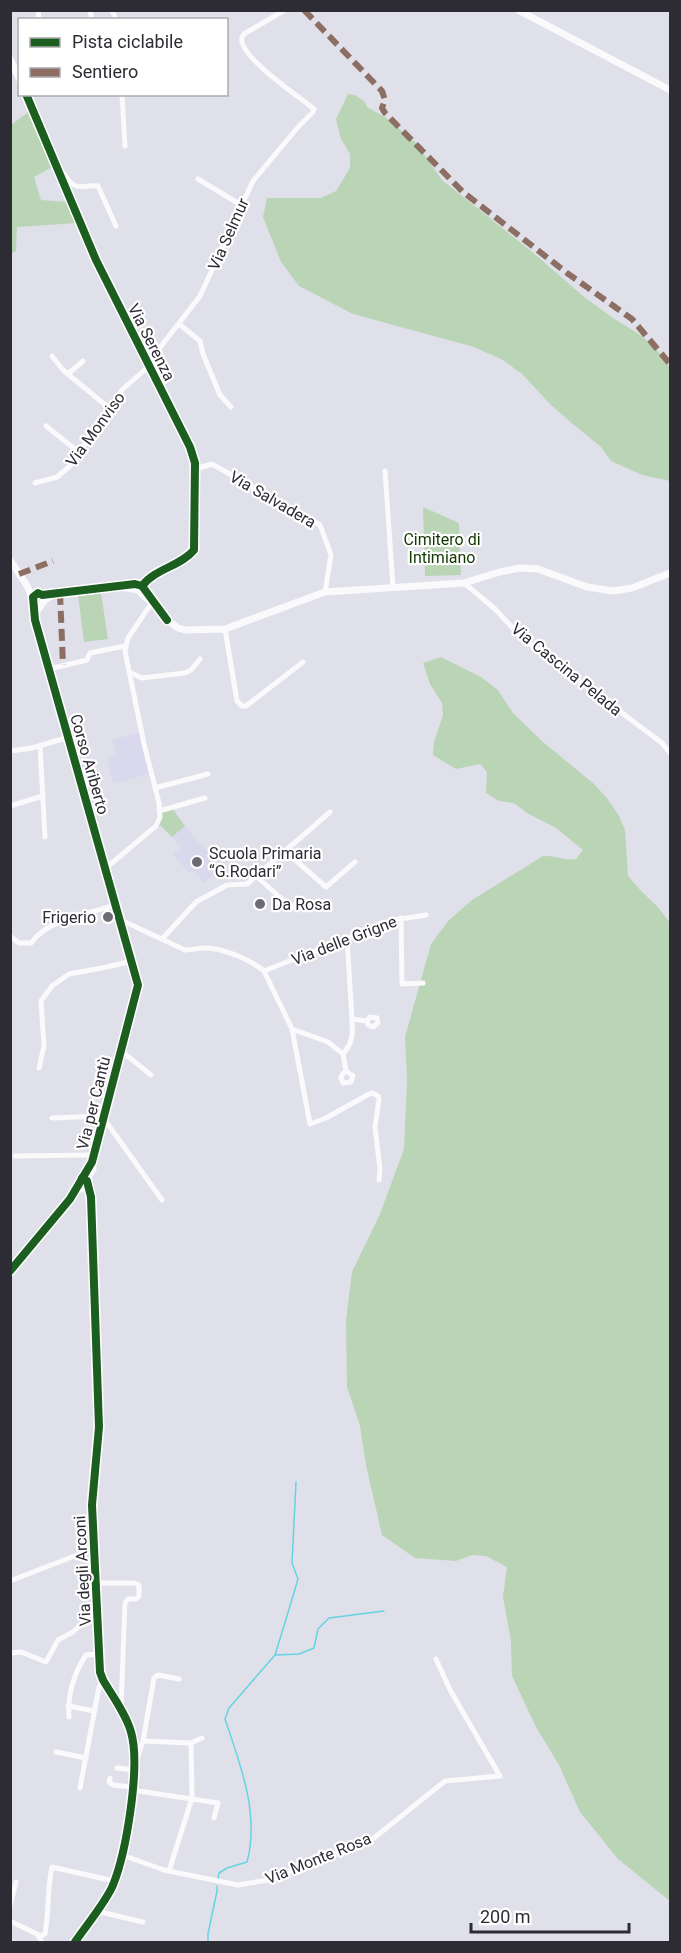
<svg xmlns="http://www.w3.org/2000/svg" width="681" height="1953" viewBox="0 0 681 1953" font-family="Roboto,sans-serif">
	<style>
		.built { fill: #dad8ec }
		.green { fill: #bad4b6 }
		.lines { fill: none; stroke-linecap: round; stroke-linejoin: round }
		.stream { stroke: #64d4e0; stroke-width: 1.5 }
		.minor { stroke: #fafafc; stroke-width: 5 }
		.tertiary { stroke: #fafafc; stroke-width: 7 }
		.quiet { stroke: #8d6e63; stroke-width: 6; stroke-dasharray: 12 6; stroke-linecap: butt }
		.cycleway-casing { stroke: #fff; stroke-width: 11 }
		.cycleway { stroke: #1b5e20; stroke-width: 8 }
		.poi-dot { fill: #6c6b74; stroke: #fff; stroke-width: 2 }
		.labels { text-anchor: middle; stroke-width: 4.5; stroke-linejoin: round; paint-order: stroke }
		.street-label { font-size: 16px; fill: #2d2c34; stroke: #fff }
		.park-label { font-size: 16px; fill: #113700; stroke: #fff }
		.poi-label { font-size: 16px; fill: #2d2c34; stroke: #fff; text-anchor: start }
	</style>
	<rect width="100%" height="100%" fill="#e0e0ea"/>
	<g class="built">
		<path d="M140 732 152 773 113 784 106 758 116 755 112 740Z"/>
		<path d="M185 826 221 869 204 883 194 871 189 873 173 854 181 848 172 837Z"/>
	</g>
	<g class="green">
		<path d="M348 94 355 95 364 101 367 107 385 117 416 143 442 180 531 251 583 296 613 318 642 336 658 351 670 368V481L642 475 611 461 601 447 574 425 551 405 522 374 503 360 474 347 353 314 299 286 281 262 263 217 267 198H321L336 191 350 168V154L341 139 336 119Z"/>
		<path d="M31 110 54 166 34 177 41 200 68 202 77 223 17 227 16 251 11 254V125Z"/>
		<path d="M423 507 459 523 461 575 425 576Z"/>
		<path d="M101 593 108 639 84 642 78 595Z"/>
		<path d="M441 657 481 677 498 690 513 713 543 742 594 784 606 797 618 814 625 830 628 876 642 892 658 907 670 923V1901L618 1859 580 1812 559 1765 536 1727 512 1676 511 1641 503 1597 507 1567 486 1556 472 1555 456 1561 415 1558 382 1535 366 1465 360 1426 347 1387 346 1320 352 1272 380 1214 404 1149 407 1080 405 1037 431 944 449 920 472 900 543 856C556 855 564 861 576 859L583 850 556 828 527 813 514 803 499 801 486 793 487 772 480 764 456 769 433 755 434 742 443 715 442 703 430 684 423 663Z"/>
		<path d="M172 808 185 826 172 837 160 825 157 828 159 811Z"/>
	</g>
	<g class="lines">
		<g class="stream">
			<path d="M275 1655 299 1654 314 1648 318 1629 329 1618 384 1611"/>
			<path d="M218 1879 219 1873 227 1868 247 1862C260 1814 240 1764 225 1719L229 1708 275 1655 287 1616 298 1579 292 1563 296 1482"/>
			<path d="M208 1942V1934L217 1891V1886"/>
		</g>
		<g class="minor">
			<path d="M38 10 39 20"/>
			<path d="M90 10 92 20"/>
			<path d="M112 10 116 20"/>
			<path d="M122 94 125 146"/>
			<path d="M57 168C66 172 67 183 76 186 82 188 91 185 98 186L116 226"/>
			<path d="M198 179 241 205"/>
			<path d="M179 324 200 341 203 354 220 395 231 407"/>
			<path d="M52 356 63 370 109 408"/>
			<path d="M148 363 200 296 253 181 298 127 313 112 314 109C297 95 247 62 242 42 241 38 242 37 244 34L285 10"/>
			<path d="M68 374 83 361"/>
			<path d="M46 426 80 453"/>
			<path d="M195 469 212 464 320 525 331 555 325 592"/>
			<path d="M385 471 393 587"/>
			<path d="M35 483 57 477 70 466 109 408 123 389 149 366"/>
			<path d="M464 583 495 609 522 638 662 743 670 753"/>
			<path d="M225 629 237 701 242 706H246L303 662"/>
			<path d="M49 669 87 660 90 653 125 646"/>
			<path d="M129 672 142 678 185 673 191 670 200 659"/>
			<path d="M40 746 45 837"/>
			<path d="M10 751 32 748 69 737"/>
			<path d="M155 788 208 774"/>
			<path d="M10 806 43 796"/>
			<path d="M159 811 205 798"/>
			<path d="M285 851 326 887 355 862"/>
			<path d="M106 868 156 826 160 817 159 803 144 744 125 651 128 638 153 601"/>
			<path d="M256 876 292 908 299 900"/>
			<path d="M401 918 402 984 423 983"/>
			<path d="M121 920 185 950C194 950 197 948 204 948 221 947 251 960 264 971L292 1029 310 1124 326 1118 369 1094 372 1093 378 1096 379 1099 375 1127 380 1169 379 1180"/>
			<path d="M10 936 19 943H31C47 919 90 913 116 905"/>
			<path d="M347 938 352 1019"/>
			<path d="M162 939 196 902 227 885 247 884 330 812"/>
			<path d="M264 971 394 920 426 915"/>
			<path d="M292 1029 328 1042 343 1054 346 1071 343 1073 341 1078 343 1083 351 1082 353 1076 346 1071"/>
			<path d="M120 1050 151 1075"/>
			<path d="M343 1054C353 1042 353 1034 352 1019L367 1021 368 1025 373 1027 378 1023 377 1018 370 1017 367 1021"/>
			<path d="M39 1068 44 1046 41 1001 52 986 69 974 107 967 132 961"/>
			<path d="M52 1118 102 1116 162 1200"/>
			<path d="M15 1156 92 1155"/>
			<path d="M10 1581 95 1548"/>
			<path d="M96 1583H134L139 1585V1596L136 1599H128L125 1603 121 1708"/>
			<path d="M10 1653 21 1652 46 1662 58 1640 73 1632 97 1609"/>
			<path d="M68 1706 94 1711"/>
			<path d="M69 1717C67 1696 74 1673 86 1655L99 1654"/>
			<path d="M143 1741 191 1743 192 1798 169 1871"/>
			<path d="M191 1743 202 1738"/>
			<path d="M56 1752 86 1758"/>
			<path d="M137 1759 143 1741 154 1678 158 1675 179 1679"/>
			<path d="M117 1768 134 1770"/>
			<path d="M110 1778 109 1782 113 1785 132 1787"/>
			<path d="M80 1788 99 1687 103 1680"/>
			<path d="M132 1790 218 1803 214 1818"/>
			<path d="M122 1855 164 1870 238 1885 268 1880 374 1838 445 1781 500 1776 450 1690 436 1659"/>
			<path d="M10 1906 16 1882"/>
			<path d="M96 1911 143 1922"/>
			<path d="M10 1921 37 1934 42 1942"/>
			<path d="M40 1936 45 1934C49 1913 47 1889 52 1867L114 1881"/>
			<path d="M75 1942C85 1927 106 1902 113 1885 126 1853 141 1766 131 1732 126 1714 113 1697 103 1680L100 1672 92 1505 99 1427 91 1197 87 1181 84 1179"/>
		</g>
		<g class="tertiary">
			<path d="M518 10 670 90"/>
			<path d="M10 59 20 80"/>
			<path d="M26 94 96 260 190 447 195 463 194 550C181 566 156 568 142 586"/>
			<path d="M10 560 26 584 33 599"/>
			<path d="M123 587 138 590 147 599"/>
			<path d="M36 613 44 601 52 595"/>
			<path d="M165 618 178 628 185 630 225 629 325 592 464 583 496 573 519 568 538 569 587 587 613 591 632 588 670 573"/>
			<path d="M81 1189 93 1169 92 1162"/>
			<path d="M10 1271 70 1199 92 1162 138 985 35 620 33 597 38 593 42 595 135 584 142 586 167 620"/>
		</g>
		<g class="quiet">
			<path d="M304 10 382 91 385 100 382 108 385 113 463 192 567 273 632 319 670 364"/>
			<path d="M19 574 53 561"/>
			<path d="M60 593 63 665"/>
		</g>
		<defs>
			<g id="cycleway">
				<path d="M26 94 96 260 190 447 195 463 194 550C181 566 156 568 142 586"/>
				<path d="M10 1271 70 1199 92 1162 138 985 35 620 33 597 38 593 42 595 135 584 142 586 167 620"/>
				<path d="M75 1942C85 1927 106 1902 113 1885 126 1853 141 1766 131 1732 126 1714 113 1697 103 1680L100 1672 92 1505 99 1427 91 1197 87 1181 82 1178"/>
			</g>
		</defs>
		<use href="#cycleway" class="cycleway-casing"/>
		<use href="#cycleway" class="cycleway"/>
	</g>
	<g class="poi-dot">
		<circle cx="197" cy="862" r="6"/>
		<circle cx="260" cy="904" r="6"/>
		<circle cx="108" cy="917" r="6"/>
	</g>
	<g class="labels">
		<g class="street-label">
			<text transform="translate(228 234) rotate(-66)" y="6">Via Selmur</text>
			<text transform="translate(152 342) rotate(63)" y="6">Via Serenza</text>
			<text transform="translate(95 429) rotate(-54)" y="6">Via Monviso</text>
			<text transform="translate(273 499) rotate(30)" y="6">Via Salvadera</text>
			<text transform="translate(567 669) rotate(39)" y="6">Via Cascina Pelada</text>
			<text transform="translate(90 764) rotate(74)" y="6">Corso Ariberto</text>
			<text transform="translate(344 940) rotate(-21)" y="6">Via delle Grigne</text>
			<text transform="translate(93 1103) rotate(-76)" y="6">Via per Cantù</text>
			<text transform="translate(82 1571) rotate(-93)" y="6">Via degli Arconi</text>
			<text transform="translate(318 1858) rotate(-22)" y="6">Via Monte Rosa</text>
		</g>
		<g class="park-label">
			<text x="442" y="545">Cimitero di<tspan x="442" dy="18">Intimiano</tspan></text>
		</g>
		<g class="poi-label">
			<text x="209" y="859">Scuola Primaria<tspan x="209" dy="18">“G.Rodari”</tspan></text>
			<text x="272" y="910">Da Rosa</text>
			<text x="96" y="923" text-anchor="end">Frigerio</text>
		</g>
	</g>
	<rect width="681" height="1953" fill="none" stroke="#2d2c34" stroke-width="24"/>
	<rect x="18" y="18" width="210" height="78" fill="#ffffff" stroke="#ababae" stroke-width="1.5"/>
	<rect x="30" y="38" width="30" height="9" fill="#1b5e20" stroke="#ababae" stroke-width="1.5"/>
	<text x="72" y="48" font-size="18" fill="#2d2c34">Pista ciclabile</text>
	<rect x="30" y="68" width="30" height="9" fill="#8d6e63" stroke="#ababae" stroke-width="1.5"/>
	<text x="72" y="78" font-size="18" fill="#2d2c34">Sentiero</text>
	<path d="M471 1923v9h158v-9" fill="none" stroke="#2d2c34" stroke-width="3"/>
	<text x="480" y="1923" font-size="18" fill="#2d2c34" stroke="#ffffff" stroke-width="4.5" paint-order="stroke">200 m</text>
</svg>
